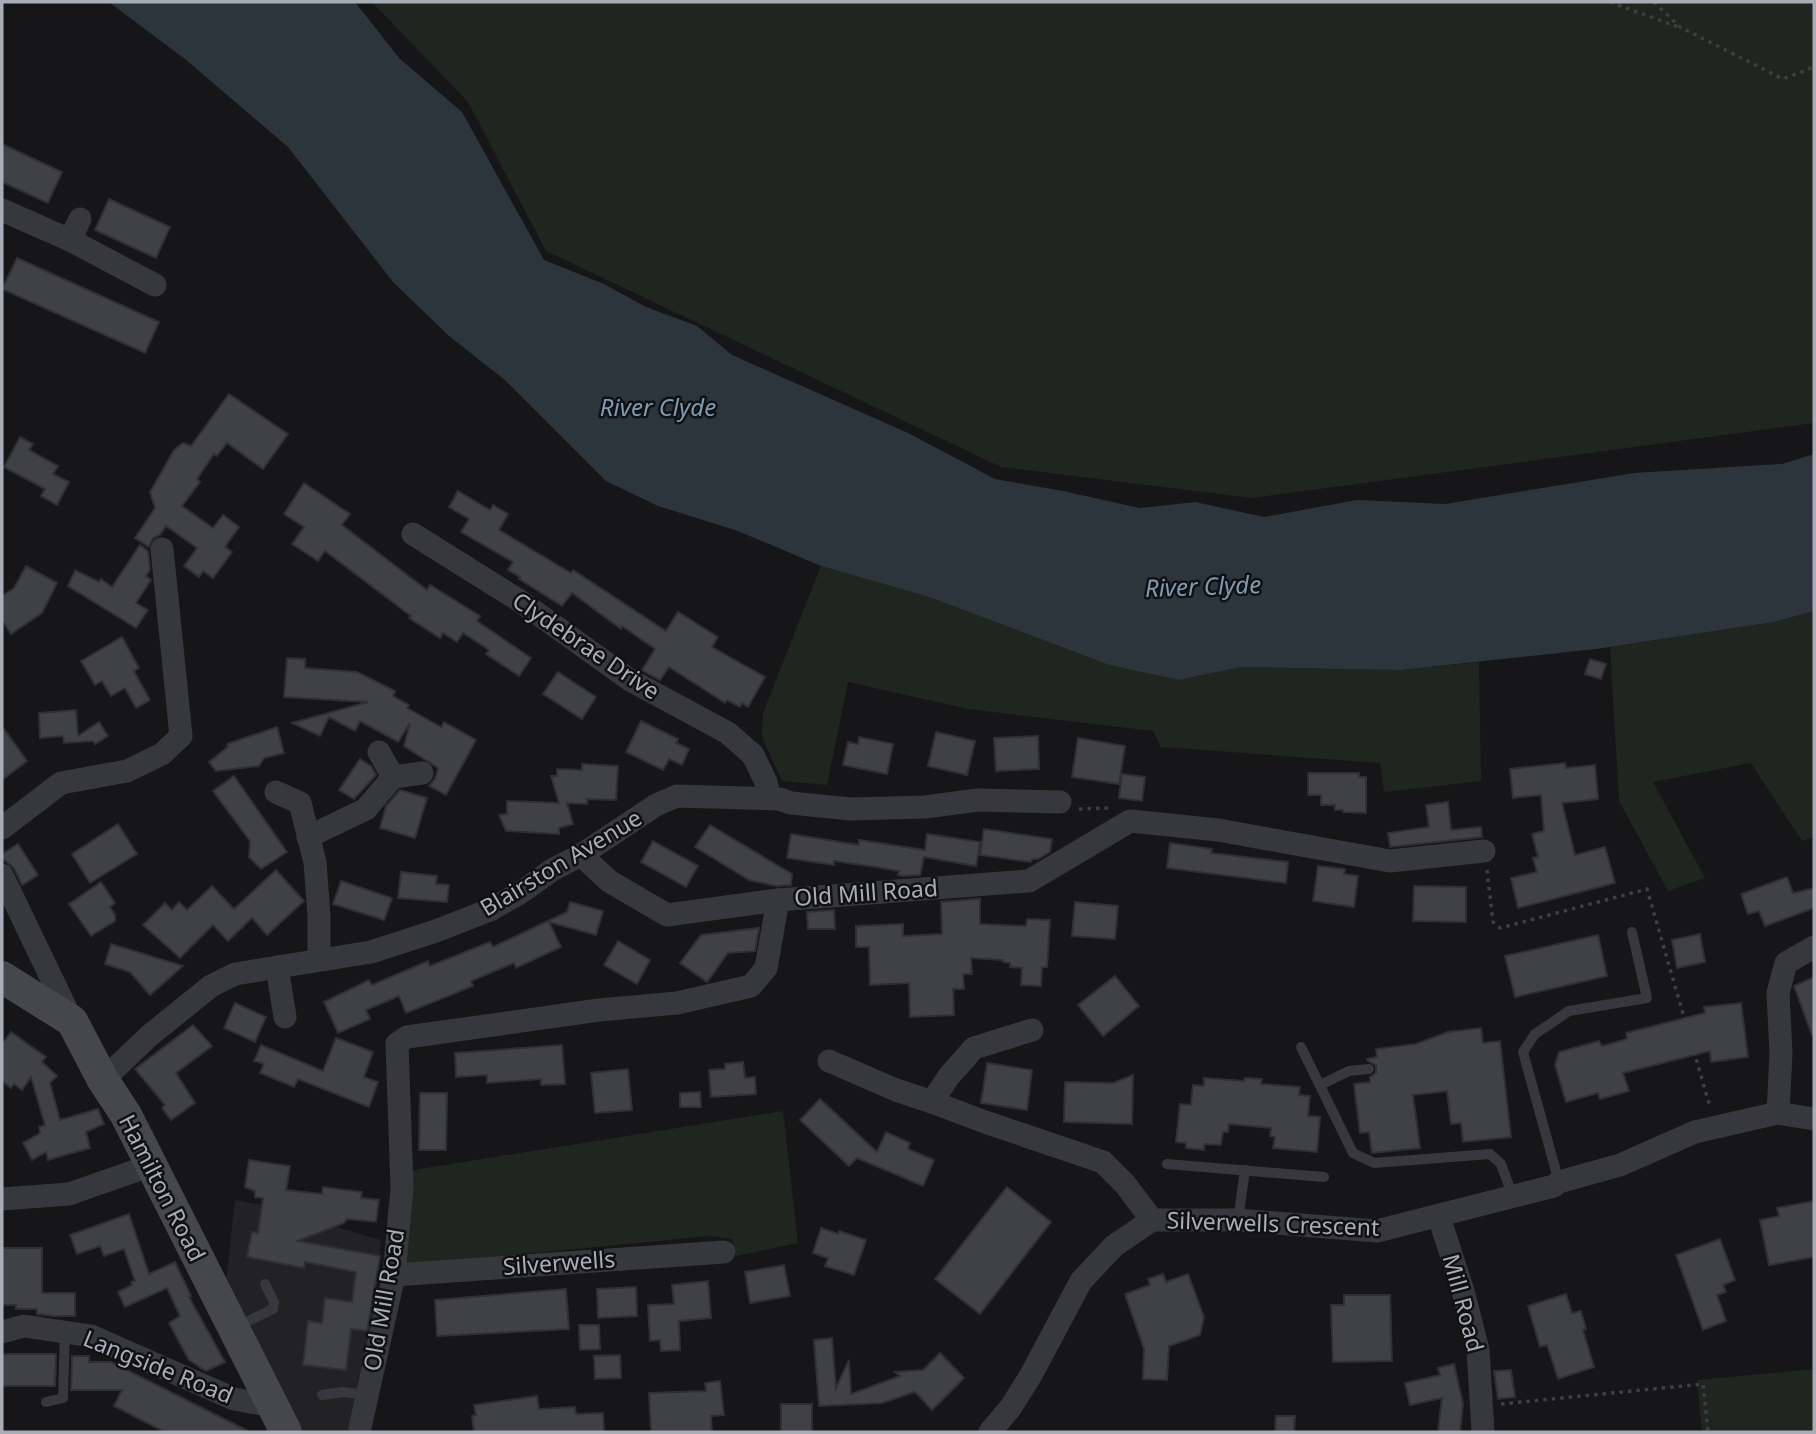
<svg xmlns="http://www.w3.org/2000/svg" width="1816" height="1434" viewBox="0 0 1816 1434" font-family="'Noto Sans',sans-serif">
	<style>
		.built { fill: #222225 }
		.green { fill: #1e261f }
		.water { fill: #2c353c }
		.building { fill: #404145; stroke: #303034; stroke-width: 2 }
		.lines { fill: none; stroke-linecap: round; stroke-linejoin: round }
		.path { stroke: #3d3f44; stroke-width: 3.5; stroke-dasharray: 3.5 5; stroke-linecap: butt }
		.service { stroke: #37383d; stroke-width: 10 }
		.minor { stroke: #37383d; stroke-width: 23 }
		.secondary { stroke: #45474d; stroke-width: 32 }
		.labels { text-anchor: middle; stroke-width: 5; stroke-linejoin: round; paint-order: stroke }
		.street-label { font-size: 23px; fill: #a8adb8; stroke: #111113 }
		.water-label { font-size: 24px; font-style: italic; fill: #7f9bb3; stroke: #111113 }
	</style>
	<rect width="100%" height="100%" fill="#161618"/>
	<path class="built" d="M235 1200 335 1219 336 1227 381 1240 372 1335 366 1349 347 1432H303L226 1279Z"/>
	<g class="green">
		<path d="M372 2H1814V423L1252 498 1001 467 546 251 468 102Z"/>
		<path d="M821 566 929 597 1109 665 1179 680 1241 667 1400 670 1479 662 1481 781 1384 792 1380 763 1161 747 1153 731 968 709 848 682 827 785 782 781 762 737 763 713Z"/>
		<path d="M1814 611V837L1802 841 1751 763 1653 782 1705 878 1668 891 1619 801 1610 647 1774 622Z"/>
		<path d="M783 1111 798 1243 736 1256 732 1239 709 1236 400 1266 407 1171Z"/>
		<path d="M1814 1369V1432H1702L1697 1380Z"/>
	</g>
	<path class="water" d="M109 2H355L400 59 462 112 544 260 604 284 646 307 697 326 732 355 908 433 995 479 1063 491 1140 508 1195 502 1264 517 1357 500 1445 504 1634 473 1782 464 1814 454V611L1774 622 1596 649 1400 670 1241 667 1179 680 1109 665 929 597 821 566 738 531 658 506 606 481 505 380 449 336 393 282 288 147 185 59Z"/>
	<g class="building">
		<path d="M2 144 62 172 48 203 2 182Z"/>
		<path d="M109 199 170 227 156 258 95 230Z"/>
		<path d="M17 258 159 322 145 353 2 289Z"/>
		<path d="M229 394 288 434 263 469 227 443 217 456 214 454 197 479 200 482 182 506 213 528 223 515 239 527 225 547 232 552 213 578 203 571 199 577 184 566 197 548 166 526 160 535 153 538 149 547 135 538 155 508 150 492 174 450 183 443 191 446Z"/>
		<path d="M20 437 33 444 29 450 58 466 53 474 69 482 57 505 41 496 45 489 4 467Z"/>
		<path d="M304 483 350 514 342 525 427 590 430 585 480 616 477 621 531 658 519 676 486 654 489 650 463 633 457 642 443 633 440 638 409 618 411 616 325 551 318 561 292 544 304 527 284 514Z"/>
		<path d="M458 491 490 510 493 505 508 514 499 530 571 573 573 570 666 631 678 612 718 637 712 647 765 677 748 707 742 703 740 707 727 700 725 703 669 667 660 680 650 675 642 670 655 649 622 626 621 629 572 593 562 606 519 579 520 577 508 570 513 562 461 532 469 519 449 507Z"/>
		<path d="M140 545 148 551 150 570 146 576 151 580 136 603 148 610 136 628 68 586 75 570 99 582 101 579 112 587Z"/>
		<path d="M26 566 57 583 42 613 11 634 2 620V596L14 588Z"/>
		<path d="M122 637 139 668 134 671 150 700 136 708 125 688 111 696 102 681 95 685 81 661Z"/>
		<path d="M287 658 305 659V668L357 672 395 691 393 696 409 705 407 708 441 727 444 722 476 740 446 795 429 786 435 779 438 768 404 746 410 723 398 742 360 721 355 731 329 717 320 736 292 723 368 702 284 697Z"/>
		<path d="M1590 659 1606 664 1601 679 1585 674Z"/>
		<path d="M558 672 596 697 582 719 543 694Z"/>
		<path d="M76 710 78 736 99 722 108 736 95 744 93 741 64 743 63 736 40 738 39 713Z"/>
		<path d="M641 721 678 739 676 743 689 749 682 765 669 759 663 770 626 752Z"/>
		<path d="M2 726 27 761 2 780Z"/>
		<path d="M277 727 284 753 264 758 259 766 216 771 209 762 228 747 227 744Z"/>
		<path d="M936 732 975 741 967 775 928 766Z"/>
		<path d="M1038 736 1039 769 996 771 994 738Z"/>
		<path d="M859 737 893 744 887 774 843 765 848 742 858 744Z"/>
		<path d="M1078 738 1125 746 1119 784 1072 777Z"/>
		<path d="M360 759 371 766 376 775 354 799 339 790Z"/>
		<path d="M1565 763 1566 768 1595 765 1598 799 1562 803 1575 855 1605 847 1615 883 1518 908 1511 878 1537 872 1533 858 1538 857 1532 834 1544 831 1541 795 1513 798 1510 769Z"/>
		<path d="M582 764 618 766 616 800 587 799V804L567 803 573 824 559 828V834L506 831 499 815 507 814V801L559 803 551 776H557V769L582 770Z"/>
		<path d="M1308 773H1359V777H1366V813L1343 812V810H1335V805H1321V795H1308Z"/>
		<path d="M1122 774 1145 777 1142 801 1119 798Z"/>
		<path d="M234 776 287 852 261 869 249 857 250 841 213 791Z"/>
		<path d="M400 790 427 798 415 838 380 828 386 806Z"/>
		<path d="M1448 802 1451 830 1481 827 1482 837 1390 847 1388 833 1429 827 1426 805Z"/>
		<path d="M118 824 137 854 90 883 72 854Z"/>
		<path d="M710 825 792 874 791 885 776 886 749 880 695 847Z"/>
		<path d="M984 829 1052 839 1050 852 1038 859H1032L1031 862 980 855Z"/>
		<path d="M791 834 859 845V840L925 850 927 834 980 842 976 866 924 857 920 875 904 876 898 875 899 871 876 867 834 861V865L787 858Z"/>
		<path d="M653 841 698 866 686 887 641 862Z"/>
		<path d="M1170 843 1212 849 1211 853 1288 862 1286 883 1167 868Z"/>
		<path d="M18 844 38 875 22 885 14 868 2 858V854Z"/>
		<path d="M1318 866 1345 869 1344 874 1358 876 1354 907 1313 901Z"/>
		<path d="M276 870 304 901 267 935 252 918 228 941 213 925 180 958 143 925 165 903 172 910 179 902 187 910 212 886 234 909Z"/>
		<path d="M401 872 437 876 436 884 449 885 447 902 398 898Z"/>
		<path d="M1787 877 1793 893 1814 888V908L1765 926 1759 911 1748 914 1741 894Z"/>
		<path d="M341 881 392 898 384 920 333 904Z"/>
		<path d="M101 882 115 903 110 907 115 915V921L91 936 69 904Z"/>
		<path d="M1414 886 1466 887V922L1413 921Z"/>
		<path d="M976 899H980V924L1026 926 1027 919 1050 920 1047 967H1042L1041 986 1021 985 1022 968 1010 967V963L1003 962V960L971 958 972 974H963L964 989H953L954 1015 910 1017 909 983 870 985 869 947H856V926L903 924V936L942 934 941 902Z"/>
		<path d="M570 902 603 911 596 935 549 922 561 947 516 968 514 963 471 981 473 986 406 1013 399 996 366 1010 370 1019 338 1033 324 1002 369 980 372 985 428 961 430 966 490 942 493 947 567 912Z"/>
		<path d="M1075 902 1118 906 1115 939 1072 936Z"/>
		<path d="M834 910 835 929H808L807 912Z"/>
		<path d="M759 928 755 951 728 953 707 982 680 963 701 935Z"/>
		<path d="M1700 934 1705 962 1677 968 1672 940Z"/>
		<path d="M1598 935 1607 976 1515 997 1505 956Z"/>
		<path d="M618 941 650 960 637 984 604 965Z"/>
		<path d="M111 944 183 966 150 995 130 972 105 964Z"/>
		<path d="M1115 976 1139 1006 1103 1036 1078 1005Z"/>
		<path d="M1814 977V1035H1812L1794 986Z"/>
		<path d="M235 1003 266 1017 255 1042 224 1028Z"/>
		<path d="M1741 1003 1748 1057 1711 1062 1710 1051 1623 1073 1629 1091 1600 1099 1598 1093 1566 1102 1555 1065 1559 1052 1599 1041 1602 1046 1627 1039 1626 1033 1705 1013 1704 1007Z"/>
		<path d="M193 1025 212 1046 176 1073 195 1103 171 1120 162 1108 165 1105 135 1069Z"/>
		<path d="M1481 1028 1483 1043 1500 1041 1511 1137 1463 1142 1461 1123 1451 1124 1447 1091 1413 1095 1420 1148 1372 1153 1369 1132 1360 1133 1354 1084 1370 1082V1077L1376 1073V1065L1368 1061 1367 1059 1377 1057 1376 1049 1416 1044 1448 1032Z"/>
		<path d="M11 1032 46 1057 42 1062 57 1076 50 1083 60 1120 98 1109 104 1124 86 1132 90 1148 48 1160 46 1152 32 1160 23 1143 40 1133 39 1127 45 1125 31 1077 22 1090 14 1084 11 1088 2 1081V1044Z"/>
		<path d="M336 1038 373 1052 364 1077 378 1082 369 1107 298 1079 294 1087 260 1073 264 1064 254 1061 261 1045 323 1071Z"/>
		<path d="M562 1045 565 1084 541 1085V1079L487 1083V1075L456 1077 455 1053Z"/>
		<path d="M743 1062 745 1078 755 1077 756 1094 711 1097 709 1070 725 1069V1064Z"/>
		<path d="M987 1063 1032 1070 1027 1110 981 1103Z"/>
		<path d="M628 1069 632 1110 595 1113 591 1073Z"/>
		<path d="M1133 1075 1132 1124 1064 1122 1065 1082 1113 1083Z"/>
		<path d="M1204 1078 1244 1081 1245 1078 1262 1079 1261 1084 1300 1087 1299 1095 1310 1096 1308 1116 1320 1117 1317 1152 1273 1148 1275 1137 1270 1136 1271 1128 1229 1124 1228 1132H1223L1221 1145 1204 1144V1150L1186 1148V1143L1176 1142 1180 1104 1191 1105 1193 1085 1204 1086Z"/>
		<path d="M700 1092 701 1107H680V1093Z"/>
		<path d="M420 1093H447L446 1150H419Z"/>
		<path d="M820 1099 877 1152 886 1132 910 1143 908 1149 934 1160 923 1186 857 1158 849 1166 800 1120Z"/>
		<path d="M249 1160 290 1166 286 1190 322 1194 323 1187 362 1192 361 1198 379 1200 376 1222 347 1219 344 1223 298 1241 380 1256 367 1331 351 1329 346 1370 303 1365 308 1321 322 1323 325 1298 352 1302 356 1272 305 1262 304 1268 247 1257 252 1232 258 1233 263 1198 255 1197V1191L245 1187Z"/>
		<path d="M1007 1187 1051 1222 980 1314 935 1279Z"/>
		<path d="M1814 1201V1257L1769 1265 1760 1220 1779 1216 1777 1208Z"/>
		<path d="M129 1214 149 1274 175 1262 191 1296 189 1297 225 1362 206 1371 189 1360 169 1323 180 1316 167 1288 125 1307 118 1292 132 1285 131 1282 135 1281 124 1249 104 1256 100 1246 77 1254 70 1235Z"/>
		<path d="M821 1228 838 1234 839 1231 866 1240 854 1275 825 1266 828 1258 813 1253Z"/>
		<path d="M1720 1239 1735 1280 1723 1285 1726 1292 1717 1295 1726 1321 1703 1330 1676 1255Z"/>
		<path d="M2 1248H42V1293H75V1316H54L37 1314V1309H16V1305H2Z"/>
		<path d="M784 1265 790 1296 750 1303 745 1272Z"/>
		<path d="M1163 1274 1166 1282 1188 1274 1204 1317 1200 1335 1169 1346 1167 1380 1143 1379 1144 1349 1125 1294 1150 1285 1148 1279Z"/>
		<path d="M708 1281 711 1318 679 1321 680 1350 661 1351 660 1340 650 1341 648 1305 674 1304 672 1285Z"/>
		<path d="M636 1287 637 1316 598 1318 597 1289Z"/>
		<path d="M566 1289 569 1329 437 1336 435 1300Z"/>
		<path d="M1566 1294 1572 1313 1581 1311 1586 1329 1583 1330 1594 1367 1558 1379 1547 1345 1540 1347 1528 1306Z"/>
		<path d="M1344 1295H1390L1392 1361 1333 1362 1331 1305H1344Z"/>
		<path d="M579 1325H599L600 1349 580 1350Z"/>
		<path d="M832 1338 836 1388 849 1360 851 1394 900 1376 895 1372 923 1370 940 1353 964 1378 932 1410 915 1392 882 1403 819 1406 814 1340Z"/>
		<path d="M2 1354H56L55 1386H2Z"/>
		<path d="M620 1355 621 1378 595 1379 594 1356Z"/>
		<path d="M72 1356H89V1362H111L250 1432H165L114 1406 122 1390H71Z"/>
		<path d="M1454 1364 1463 1404 1460 1432H1438L1442 1398 1410 1405 1405 1383 1440 1375 1438 1368Z"/>
		<path d="M1511 1370 1515 1397 1498 1399 1494 1371Z"/>
		<path d="M720 1381 724 1415 711 1416 712 1432H651L649 1393 706 1391 705 1383Z"/>
		<path d="M537 1396 539 1409 575 1407 576 1414 603 1413 604 1432H474L472 1416 476 1415 474 1405Z"/>
		<rect x="781" y="1404" width="31" height="28"/>
		<path d="M1276 1416H1295L1294 1432H1275Z"/>
	</g>
	<g class="lines">
		<g class="path">
			<path d="M1610 2 1678 27"/>
			<path d="M1654 2 1680 27 1783 79 1814 67"/>
			<path d="M1079 809 1110 808"/>
			<path d="M1487 870 1493 922 1500 928 1647 889 1710 1107"/>
			<path d="M1501 1404 1703 1384 1708 1432"/>
		</g>
		<g class="service">
			<path d="M1301 1047 1353 1153 1374 1163 1490 1154 1501 1164 1513 1197"/>
			<path d="M1320 1085 1349 1071 1369 1069"/>
			<path d="M1167 1164 1324 1177"/>
			<path d="M1559 1182 1523 1052 1535 1034 1569 1011 1647 998 1632 932"/>
			<path d="M1238 1220 1245 1170"/>
			<path d="M236 1327 273 1309 274 1302 265 1284"/>
			<path d="M322 1395 343 1392 367 1395"/>
			<path d="M46 1402 63 1398 65 1332"/>
		</g>
		<g class="minor">
			<path d="M2 210 70 240 155 285"/>
			<path d="M70 240 80 219"/>
			<path d="M413 534 520 601 630 680 728 733 753 755 766 782 770 798"/>
			<path d="M379 752 393 777"/>
			<path d="M276 792 300 803 315 862 319 916V958"/>
			<path d="M2 828 61 783 127 771 162 754 181 736 162 549"/>
			<path d="M308 837 366 809 393 777 422 773"/>
			<path d="M581 855 609 881 667 915 778 900"/>
			<path d="M2 875 72 1021"/>
			<path d="M277 967 285 1017"/>
			<path d="M1032 1030 974 1048 949 1076 932 1102 985 1122 1103 1162 1125 1184 1152 1220"/>
			<path d="M829 1061 896 1090 932 1102"/>
			<path d="M103 1080 149 1036 211 986 235 974 371 952 436 931 492 909 523 891 552 870 581 855 656 805 677 796 779 799 791 803 851 809 925 807 978 800 1060 802"/>
			<path d="M1778 1113 1781 1053 1778 993 1786 963 1814 947"/>
			<path d="M2 1199 69 1194 152 1165"/>
			<path d="M1439 1217 1463 1291 1478 1350 1483 1432"/>
			<path d="M394 1275 724 1252"/>
			<path d="M2 1332 24 1326 91 1336 234 1399 273 1406"/>
			<path d="M359 1432 394 1275 402 1188 397 1044 407 1037 599 1010 677 1003 751 986 766 968 778 900 1029 881 1130 821 1218 830 1390 861 1484 851"/>
			<path d="M990 1432 1011 1407 1031 1375 1081 1281 1114 1246 1152 1220H1238L1377 1231 1554 1186 1559 1182 1620 1165 1695 1132 1778 1113 1814 1119"/>
		</g>
		<path class="secondary" d="M2 977 72 1021 103 1080 126 1115 286 1432"/>
	</g>
	<g class="labels">
		<g class="street-label">
			<text transform="translate(586 646) rotate(34)" y="8">Clydebrae Drive</text>
			<text transform="translate(561 863) rotate(-31)" y="8">Blairston Avenue</text>
			<text transform="translate(866 893) rotate(-4)" y="8">Old Mill Road</text>
			<text transform="translate(162 1188) rotate(63)" y="8">Hamilton Road</text>
			<text transform="translate(1273 1224) rotate(2)" y="8">Silverwells Crescent</text>
			<text transform="translate(559 1263) rotate(-4)" y="8">Silverwells</text>
			<text transform="translate(384 1300) rotate(-80)" y="8">Old Mill Road</text>
			<text transform="translate(1463 1303) rotate(75)" y="8">Mill Road</text>
			<text transform="translate(158 1367) rotate(22)" y="8">Langside Road</text>
		</g>
		<g class="water-label">
			<text x="658" y="416">River Clyde</text>
			<text transform="translate(1203 587) rotate(-2)" y="8">River Clyde</text>
		</g>
	</g>
	<rect width="1816" height="1434" fill="none" stroke="#a8adb8" stroke-width="7"/>
</svg>
